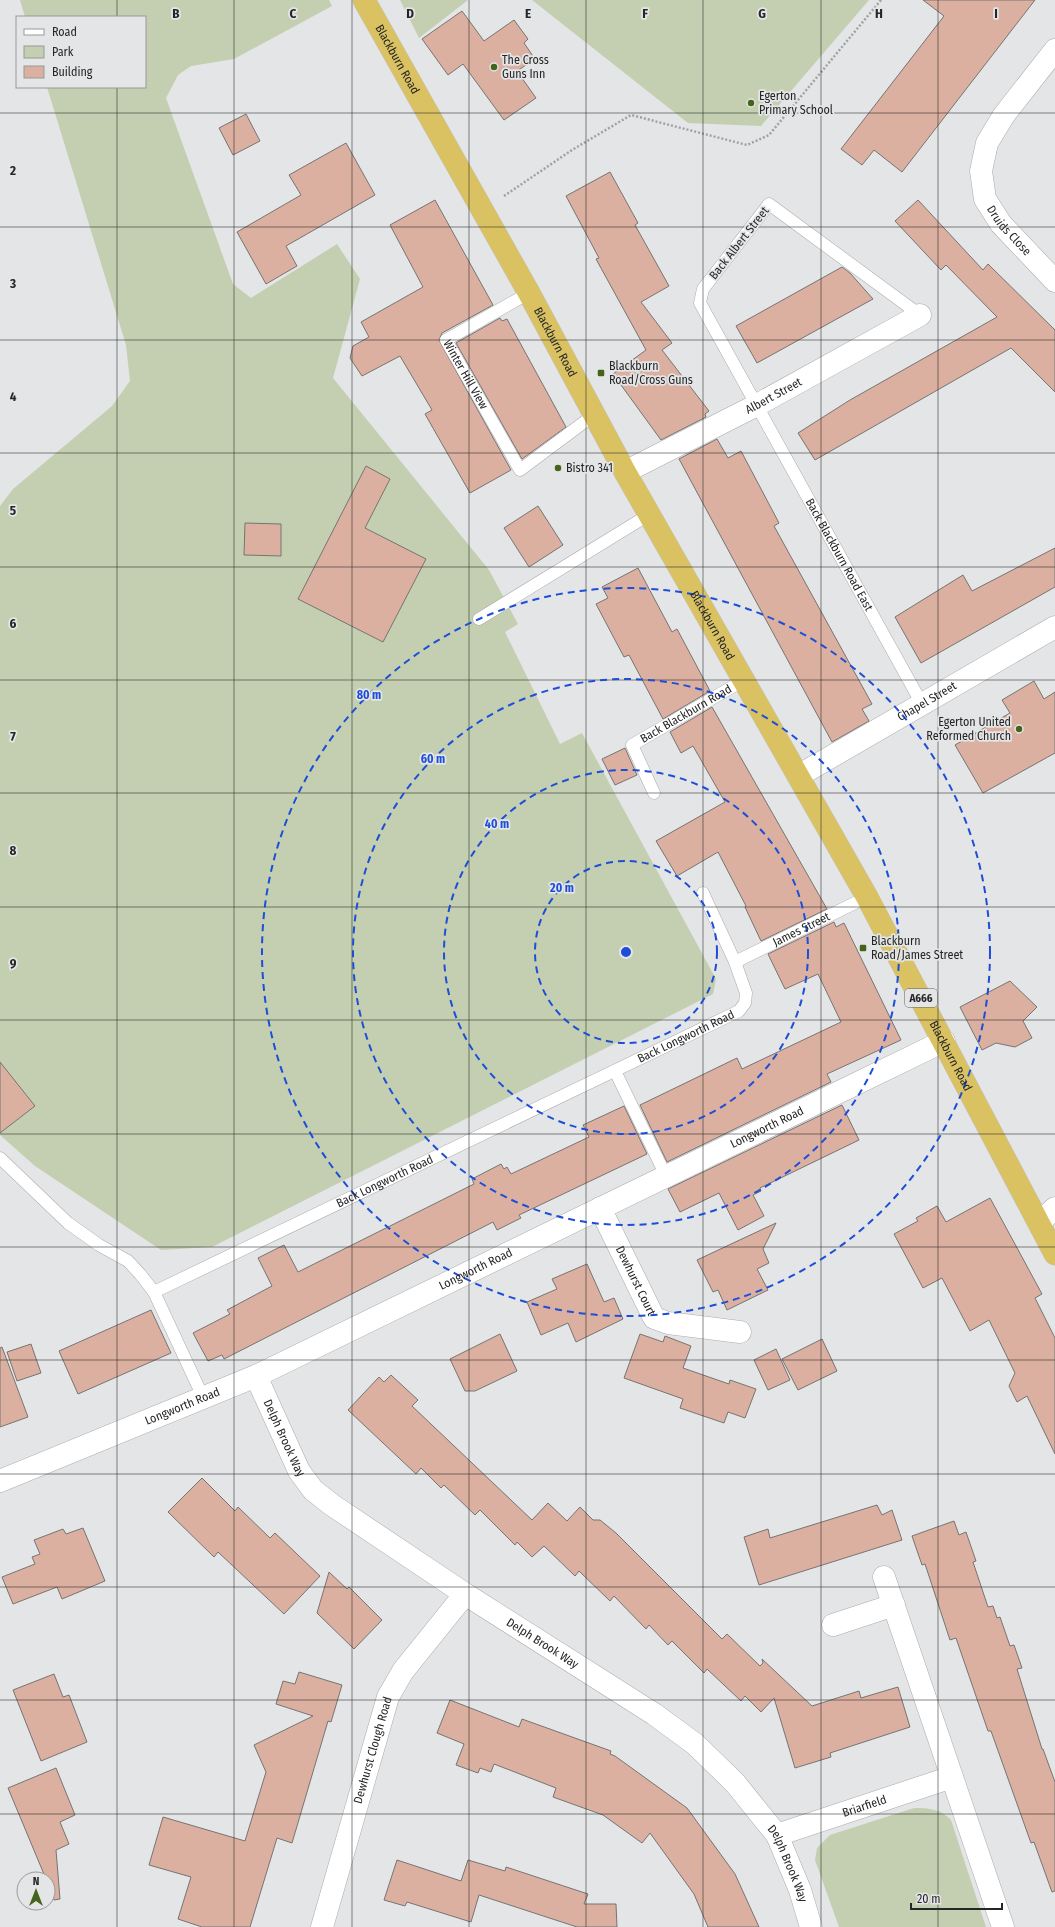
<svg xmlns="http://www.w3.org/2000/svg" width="1055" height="1927" viewBox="0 0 1055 1927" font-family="'Fira Sans Condensed',sans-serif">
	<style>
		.green { fill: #c3cfb0 }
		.building { fill: #dbb0a1; stroke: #767473 }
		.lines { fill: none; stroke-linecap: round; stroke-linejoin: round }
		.service-casing { stroke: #ababad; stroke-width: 13 }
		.minor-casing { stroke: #ababad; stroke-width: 23 }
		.tertiary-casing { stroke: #ababad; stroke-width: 23 }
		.trunk-casing { stroke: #c2c2c3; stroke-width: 23 }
		.path { stroke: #a0a1a3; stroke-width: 2.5; stroke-dasharray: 2 2; stroke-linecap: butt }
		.service { stroke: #fff; stroke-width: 12 }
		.minor { stroke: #fff; stroke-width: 22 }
		.tertiary { stroke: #fff; stroke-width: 22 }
		.trunk { stroke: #dac262; stroke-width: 22 }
		.grid { fill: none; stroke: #262627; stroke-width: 1; stroke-opacity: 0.55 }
		.ring { fill: none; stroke: #1d4ed8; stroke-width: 2; stroke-dasharray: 7 5 }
		.poi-dot { fill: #43641a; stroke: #e4e5e7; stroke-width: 1.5 }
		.labels { text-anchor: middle; stroke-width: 3.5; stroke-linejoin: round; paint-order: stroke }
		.shield { fill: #e4e5e7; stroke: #5f5f61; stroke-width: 1 }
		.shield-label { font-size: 11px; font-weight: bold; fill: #262627 }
		.street-label { font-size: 12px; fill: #262627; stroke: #e4e5e7 }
		.poi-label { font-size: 12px; fill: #262627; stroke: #e4e5e7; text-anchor: start }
		.grid-label { font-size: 13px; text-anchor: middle; font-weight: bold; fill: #262627; stroke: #e4e5e7; stroke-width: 3.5; stroke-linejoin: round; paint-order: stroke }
		.centre { fill: #1d4ed8; stroke: #e4e5e7; stroke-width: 2 }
		.ring-label { font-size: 12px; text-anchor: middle; font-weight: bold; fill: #1d4ed8; stroke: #e4e5e7; stroke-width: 3.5; stroke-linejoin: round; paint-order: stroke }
	</style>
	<rect width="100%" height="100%" fill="#e4e5e7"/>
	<g class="green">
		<path d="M20 0H329L332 6 234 59 191 66 178 75 166 98 233 284 251 298 337 244 360 279 333 378 489 570 518 624 505 632 560 744 582 733 716 979 713 994 212 1247 161 1250 35 1166 0 1135V506L13 489 112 406 130 381 126 345 47 87H145V17H25Z"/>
		<path d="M400 0H468L419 38Z"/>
		<path d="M532 0H869L761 126 688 123Z"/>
		<path d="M914 1808C930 1808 940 1809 951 1820L986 1927H839L815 1860 817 1848 830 1835Z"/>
	</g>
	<g class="building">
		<path d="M923 0H1035L902 172 874 150 862 165 841 149 944 16Z"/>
		<path d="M462 11 484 41 514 20 528 39 524 43 535 59 517 71 536 98 504 120 463 64 448 75 422 39Z"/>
		<path d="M246 114 260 141 233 155 219 128Z"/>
		<path d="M346 143 375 195 286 246 297 266 266 284 237 232 301 195 289 175Z"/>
		<path d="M610 172 638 223 635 225 669 286 641 302 672 343 662 350 709 411 705 414 706 417 661 440 613 374 646 350 596 259 599 258 566 196Z"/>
		<path d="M435 200 493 305 442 333 439 340 511 470 470 493 425 414 432 410 400 356 362 376 350 358 353 346 369 337 361 322 423 287 390 225Z"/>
		<path d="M918 200 983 270 988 264 1055 330V392L1011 348 815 460 798 433 850 400 997 317 946 265 941 270 895 221Z"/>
		<path d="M842 267 850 273 873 299 757 363 736 326Z"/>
		<path d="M500 318 502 321 507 319 566 427 522 459 456 343Z"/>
		<path d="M717 439 728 458 741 451 779 523 774 526 872 704 862 709 869 721 832 742 679 459Z"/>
		<path d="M366 466 390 479 365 528 426 559 383 642 298 599Z"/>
		<path d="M538 506 563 545 529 567 504 528Z"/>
		<path d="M245 523 281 524V556L244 555Z"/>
		<path d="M1055 548V587L921 663 895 617 963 575 972 591Z"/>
		<path d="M638 568 672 632 677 629 710 691 663 719 629 655 624 657 596 604 608 598 602 587Z"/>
		<path d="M1034 681 1044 699 1055 692V753L983 793 955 745 1010 713 1002 700Z"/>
		<path d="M712 707 827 909 761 941 745 907 746 906 718 852 677 876 656 841 725 802 693 746 681 753 670 732Z"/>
		<path d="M625 748 637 775 615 785 602 759Z"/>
		<path d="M834 922 836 927 844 923 901 1040 827 1074 831 1082 667 1162 640 1105 737 1058 742 1069 841 1022 818 974 785 989 768 954Z"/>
		<path d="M1010 981 1037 1007 1023 1021 1032 1038 1015 1047 996 1043 982 1050 960 1007Z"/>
		<path d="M0 1062 35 1106 0 1133Z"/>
		<path d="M842 1105 859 1140 760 1188 761 1191 753 1195 764 1216 738 1230 719 1193 680 1212 668 1189Z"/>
		<path d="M624 1106 647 1154 519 1215 521 1218 497 1230 493 1222 224 1359 222 1355 208 1361 193 1333 230 1314 227 1310 272 1286 258 1258 284 1245 298 1272 474 1184 472 1179 501 1164 504 1169 507 1167 511 1174 589 1137 583 1125Z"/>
		<path d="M990 1198 1042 1294 1035 1298 1055 1338V1454L1027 1396 1017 1402 1009 1386 1015 1373 989 1320 970 1331 942 1278 923 1288 894 1234 918 1221 916 1218 937 1206 946 1222Z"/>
		<path d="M776 1223 763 1249 769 1263 757 1269 768 1290 727 1310 718 1290 713 1292 697 1260Z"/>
		<path d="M587 1264 604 1302 614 1298 623 1319 576 1342 568 1323 541 1335 527 1302 557 1289 552 1279Z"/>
		<path d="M151 1310 171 1353 78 1394 59 1351Z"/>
		<path d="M500 1334 517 1371 475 1391H465L450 1359Z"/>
		<path d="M640 1334 663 1342 665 1336 691 1346 683 1368 729 1384 730 1380 756 1389 745 1418 728 1412 724 1423 680 1408 683 1399 624 1378Z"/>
		<path d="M822 1339 837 1371 798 1390 782 1359Z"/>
		<path d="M31 1344 41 1373 17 1381 7 1352Z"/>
		<path d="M2 1347 28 1417 0 1427V1348Z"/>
		<path d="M776 1349 790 1380 768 1390 754 1360Z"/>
		<path d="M391 1375 418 1400 412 1406 532 1520 548 1503 567 1521 580 1507 593 1520H600L616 1533 722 1639 727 1634 760 1666 763 1663 762 1659 812 1706 859 1691 861 1698 898 1687 910 1727 830 1753 831 1757 795 1768 774 1698 761 1712 745 1696 741 1701 707 1669 704 1673 672 1641 668 1645 649 1625 646 1629 614 1596 610 1601 579 1571 575 1576 544 1546 532 1557 517 1542 515 1545 480 1510 475 1515 444 1485 441 1488 421 1468 416 1474 348 1410 379 1377 384 1382Z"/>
		<path d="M202 1478 235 1511 238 1507 270 1538 275 1533 320 1576 284 1614 218 1552 214 1557 168 1512Z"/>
		<path d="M877 1505 882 1515 892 1510 902 1540 759 1585 744 1537 768 1529 770 1538Z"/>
		<path d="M954 1521 959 1535 966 1532 976 1561 973 1562 988 1607 993 1606 997 1618 1000 1617 1010 1646 1014 1645 1022 1668 1017 1669 1042 1749H1043L1055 1782V1891L1052 1892 1034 1842 1031 1843 991 1731H988L956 1638 950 1640 925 1564 922 1565 912 1536Z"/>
		<path d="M83 1528 105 1581 62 1599 57 1587 13 1604 2 1577 35 1564 32 1557 40 1554 34 1540 63 1529 66 1534Z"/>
		<path d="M329 1572 347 1589 349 1587 382 1620 354 1649 317 1613Z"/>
		<path d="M299 1672 342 1685 331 1722 328 1721 292 1843 277 1838 250 1927H202L178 1919 191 1877 149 1865 163 1817 245 1841 266 1772 254 1745 313 1716 276 1704 283 1681 295 1684Z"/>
		<path d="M54 1674 63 1697 69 1695 87 1742 41 1761 13 1690Z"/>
		<path d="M450 1700 519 1727 522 1719 611 1751 610 1754 615 1756 687 1808 735 1874 759 1927H708L694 1894 650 1833 642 1843 603 1815 553 1797 556 1788 494 1764 491 1772 480 1768 478 1773 456 1765 464 1744 437 1733Z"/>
		<path d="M56 1768 75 1815 60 1822 69 1844 56 1850 60 1899 54 1900 48 1885V1879H46L8 1788Z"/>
		<path d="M397 1860 461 1881 468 1860 505 1871 506 1867 588 1894 584 1904H616L617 1927H577L479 1895 471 1922 407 1902 405 1906 384 1900Z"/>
	</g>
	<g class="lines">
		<defs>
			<g id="service">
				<path id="s1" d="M529 293 446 340 520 470 595 414"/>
				<path id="s2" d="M920 315 769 204 703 289 700 303 922 704"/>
				<path d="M479 619 650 514"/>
				<path id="s3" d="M654 793 632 745 744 680"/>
				<path id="s4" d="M703 893 735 962 867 897"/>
				<path d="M615 1071 666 1176"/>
				<path d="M0 1158 68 1223 99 1245 128 1261 140 1274 154 1292 203 1397"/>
				<path id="s5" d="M154 1292 739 1011 745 1003 746 993 735 962"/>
			</g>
			<g id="minor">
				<path id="s6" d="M1055 50 1004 115 987 143 981 171 985 199 1001 224 1055 281"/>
				<path id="s7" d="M625 472 757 405 920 315"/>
				<path id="s8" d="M798 776 1055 627"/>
				<path id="s9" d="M600 1208 654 1318 668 1323 740 1332"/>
				<path d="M1039 1223 1055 1208"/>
				<path id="s10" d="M256 1376 299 1471 313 1490 332 1505 465 1594 654 1714 695 1744 735 1783 777 1835 800 1890 811 1927"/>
				<path d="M884 1577 1003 1927"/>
				<path d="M833 1625 894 1605"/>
				<path id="s11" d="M777 1835 952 1777"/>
				<path id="s12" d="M322 1927 388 1697 403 1671 465 1594"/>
			</g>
			<g id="tertiary">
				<path id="s13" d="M0 1481 256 1376 944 1041"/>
			</g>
			<g id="trunk">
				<path id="s14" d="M364 0 529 293 625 472 867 897 1055 1254"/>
			</g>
		</defs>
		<use href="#service" class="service-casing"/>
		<use href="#minor" class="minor-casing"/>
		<use href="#tertiary" class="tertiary-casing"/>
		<use href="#trunk" class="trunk-casing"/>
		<path class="path" d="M504 196 572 150 631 115 747 145 769 135 881 0"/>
		<use href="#service" class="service"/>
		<use href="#minor" class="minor"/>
		<use href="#tertiary" class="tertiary"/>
		<use href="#trunk" class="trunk"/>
	</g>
	<path class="grid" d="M117 0V17M234 0V1927M352 0V1927M469 0V1927M586 0V1927M703 0V1927M821 0V1927M938 0V1927M117 87V1927M0 113H1055M0 227H1055M0 340H1055M0 453H1055M0 567H1055M0 680H1055M0 793H1055M0 907H1055M0 1020H1055M0 1134H1055M0 1247H1055M0 1360H1055M0 1474H1055M0 1587H1055M0 1700H1055M0 1814H1055"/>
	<g class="ring">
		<circle cx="626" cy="952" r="91"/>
		<circle cx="626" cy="952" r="182"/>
		<circle cx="626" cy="952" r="273"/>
		<circle cx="626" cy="952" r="364"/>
	</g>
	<g class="poi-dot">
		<circle cx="494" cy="67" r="4"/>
		<circle cx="751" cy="103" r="4"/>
		<rect x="597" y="369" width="8" height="8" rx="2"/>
		<circle cx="558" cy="468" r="4"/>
		<circle cx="1019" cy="729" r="4"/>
		<rect x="859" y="944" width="8" height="8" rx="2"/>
	</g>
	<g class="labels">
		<rect class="shield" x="905" y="989" width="32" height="18" rx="3"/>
		<g class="shield-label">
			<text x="921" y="1002">A666</text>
		</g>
		<g class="street-label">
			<text dy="4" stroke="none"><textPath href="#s14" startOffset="68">Blackburn Road</textPath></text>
			<text dy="4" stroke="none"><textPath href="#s6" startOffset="212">Druids Close</textPath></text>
			<text transform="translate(739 243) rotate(-52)" y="4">Back Albert Street</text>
			<text dy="4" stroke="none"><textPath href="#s14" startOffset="392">Blackburn Road</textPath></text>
			<text dy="4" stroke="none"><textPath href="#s1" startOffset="135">Winter Hill View</textPath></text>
			<text dy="4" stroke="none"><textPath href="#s7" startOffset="167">Albert Street</textPath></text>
			<text dy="4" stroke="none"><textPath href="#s2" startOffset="597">Back Blackburn Road East</textPath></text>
			<text dy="4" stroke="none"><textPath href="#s14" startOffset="716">Blackburn Road</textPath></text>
			<text dy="4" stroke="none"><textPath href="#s8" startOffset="149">Chapel Street</textPath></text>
			<text dy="4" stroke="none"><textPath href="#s3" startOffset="115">Back Blackburn Road</textPath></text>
			<text dy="4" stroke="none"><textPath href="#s4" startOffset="150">James Street</textPath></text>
			<text dy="4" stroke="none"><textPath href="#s5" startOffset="590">Back Longworth Road</textPath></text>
			<text dy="4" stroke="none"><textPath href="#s14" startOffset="1208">Blackburn Road</textPath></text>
			<text dy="4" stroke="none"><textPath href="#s13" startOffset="845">Longworth Road</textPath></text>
			<text dy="4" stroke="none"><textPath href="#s5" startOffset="256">Back Longworth Road</textPath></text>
			<text dy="4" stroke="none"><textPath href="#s13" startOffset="521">Longworth Road</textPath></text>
			<text dy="4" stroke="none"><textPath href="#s9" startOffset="81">Dewhurst Court</textPath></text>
			<text dy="4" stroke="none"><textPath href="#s13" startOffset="197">Longworth Road</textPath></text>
			<text dy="4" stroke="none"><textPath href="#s10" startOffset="68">Delph Brook Way</textPath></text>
			<text dy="4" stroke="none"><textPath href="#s10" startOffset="404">Delph Brook Way</textPath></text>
			<text dy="4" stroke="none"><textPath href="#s12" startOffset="184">Dewhurst Clough Road</textPath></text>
			<text dy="4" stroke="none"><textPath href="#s11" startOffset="92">Briarfield</textPath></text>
			<text dy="4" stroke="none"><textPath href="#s10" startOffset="740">Delph Brook Way</textPath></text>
		</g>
		<g class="poi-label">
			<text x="502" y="64">The Cross<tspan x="502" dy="14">Guns Inn</tspan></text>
			<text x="759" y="100">Egerton<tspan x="759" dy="14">Primary School</tspan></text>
			<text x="609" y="370">Blackburn<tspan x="609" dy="14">Road/Cross Guns</tspan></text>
			<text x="566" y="472">Bistro 341</text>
			<text x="1011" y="726" text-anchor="end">Egerton United<tspan x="1011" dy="14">Reformed Church</tspan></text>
			<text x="871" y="945">Blackburn<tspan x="871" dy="14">Road/James Street</tspan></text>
		</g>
	</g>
	<g class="grid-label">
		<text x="176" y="18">B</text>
		<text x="293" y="18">C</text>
		<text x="410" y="18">D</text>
		<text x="528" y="18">E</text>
		<text x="645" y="18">F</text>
		<text x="762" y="18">G</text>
		<text x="879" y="18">H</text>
		<text x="996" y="18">I</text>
		<text x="13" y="175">2</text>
		<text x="13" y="288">3</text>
		<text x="13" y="401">4</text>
		<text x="13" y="515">5</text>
		<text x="13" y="628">6</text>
		<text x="13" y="741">7</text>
		<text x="13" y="855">8</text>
		<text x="13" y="968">9</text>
	</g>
	<circle cx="626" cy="952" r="6" class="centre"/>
	<g class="ring-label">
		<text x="369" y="699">80 m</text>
		<text x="433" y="763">60 m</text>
		<text x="497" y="828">40 m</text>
		<text x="562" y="892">20 m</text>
	</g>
	<rect x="16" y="16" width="130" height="72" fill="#e4e5e7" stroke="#98999a"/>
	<rect x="24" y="29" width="20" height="6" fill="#ffffff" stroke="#98999a"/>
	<text x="52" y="36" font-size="12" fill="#262627">Road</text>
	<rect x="24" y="46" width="20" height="12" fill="#c3cfb0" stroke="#98999a"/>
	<text x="52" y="56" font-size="12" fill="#262627">Park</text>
	<rect x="24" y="66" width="20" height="12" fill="#dbb0a1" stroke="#98999a"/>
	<text x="52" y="76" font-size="12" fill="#262627">Building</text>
	<g transform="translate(36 1891)"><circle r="19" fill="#e4e5e7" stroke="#98999a"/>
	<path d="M0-3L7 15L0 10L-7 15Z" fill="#43641a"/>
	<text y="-6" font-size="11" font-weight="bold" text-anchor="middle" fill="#262627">N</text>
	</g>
	<path d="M911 1903v6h91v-6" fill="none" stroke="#262627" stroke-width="2"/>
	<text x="917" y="1903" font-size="12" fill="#262627" stroke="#e4e5e7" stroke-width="3" paint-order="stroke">20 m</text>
</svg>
